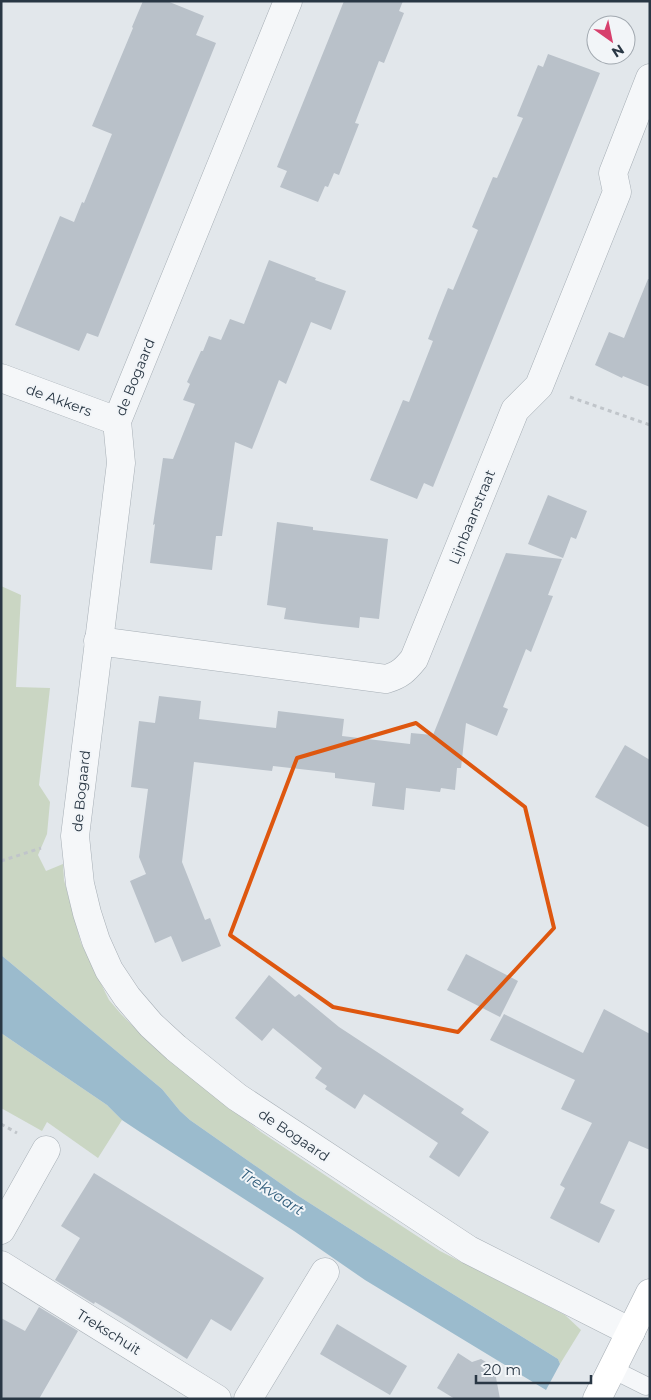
<svg xmlns="http://www.w3.org/2000/svg" width="651" height="1400" viewBox="0 0 651 1400" font-family="Montserrat,sans-serif">
	<style>
		.green { fill: #cad6c3 }
		.water { fill: #9bbbcd }
		.building { fill: #b9c1c9 }
		.lines { fill: none; stroke-linecap: round; stroke-linejoin: round }
		.lane-casing { stroke: #a7afb6; stroke-width: 19 }
		.street-casing { stroke: #a7afb6; stroke-width: 29 }
		.secondary-casing { stroke: #a7afb6; stroke-width: 29 }
		.path { stroke: #c0c5ca; stroke-width: 3; stroke-dasharray: 4 4; stroke-linecap: butt }
		.lane { stroke: #f5f7f9; stroke-width: 18 }
		.street { stroke: #f5f7f9; stroke-width: 28 }
		.secondary { stroke: #fff; stroke-width: 28 }
		.marked { fill: none; stroke: #de570f; stroke-width: 4; stroke-linejoin: round }
		.labels { text-anchor: middle; stroke-width: 4; stroke-linejoin: round; paint-order: stroke }
		.street-label { font-size: 14px; fill: #293744; stroke: #f2f5f8 }
		.water-label { font-size: 15px; font-style: italic; fill: #305d7b; stroke: #f2f5f8 }
	</style>
	<rect width="100%" height="100%" fill="#e2e7eb"/>
	<g class="green">
		<path d="M1 586 21 595 16 687 50 688 39 785 50 802 47 834 38 855 46 871 63 864 64 880 81 943 109 1000 121 1014 138 1031 220 1100 261 1132 368 1204 440 1251 565 1315 581 1330 560 1364 558 1359 422 1275 297 1195 190 1120 180 1111 162 1089 1 955Z"/>
		<path d="M1 1033 107 1105 122 1120 98 1158 47 1122 42 1131 1 1108Z"/>
	</g>
	<path class="water" d="M1 955 162 1089 180 1111 190 1120 297 1195 422 1275 558 1359 560 1364 546 1390 365 1280 294 1231 140 1132 122 1120 107 1105 1 1033Z"/>
	<g class="building">
		<path d="M143 1H167L204 16 196 35 216 43 98 337 87 333 79 351 15 325 60 216 74 222 82 202 84 203 112 134 92 126 133 28 132 27Z"/>
		<path d="M344 1H403L399 11 404 13 384 63 379 61 355 123 359 124 339 175 334 173 328 187 325 186 318 202 280 187 287 171 277 167Z"/>
		<path d="M548 54 600 73 433 487 424 483 417 499 370 480 403 400 409 402 433 341 428 339 438 313 448 288 453 290 478 230 472 227 493 177 497 178 523 118 517 116 538 65 543 67Z"/>
		<path d="M269 260 316 278 315 280 346 291 331 330 311 322 286 384 279 380 252 449 235 442 222 536H216L212 570 150 563 155 524 153 525 163 458 173 459 195 404 183 400 190 384 187 382 201 351H203L209 336 221 340 230 319 244 324Z"/>
		<path d="M648 279H650V387L623 376 622 378 595 365 609 332 624 338Z"/>
		<path d="M548 495 587 511 576 539 571 537 563 558 528 544Z"/>
		<path d="M277 522 313 527V530L388 539 379 619 360 617 359 628 322 624 284 619 286 608 267 605Z"/>
		<path d="M506 553 562 559 548 595 553 596 531 652 526 649 503 707 508 709 497 736 466 723 461 768H457L455 790 441 788 440 792 406 788 404 810 372 806 375 783 335 778V773L273 766 272 771 194 762 182 862 205 920 210 918 221 946 182 962 171 936 155 943 130 881 146 874 139 857 148 789 131 787 139 721 155 723 159 696 201 701 199 719 276 728 278 711 344 719 342 736 410 744 411 733 433 735Z"/>
		<path d="M625 745 650 760V828L595 797Z"/>
		<path d="M466 954 518 981 500 1017 447 990Z"/>
		<path d="M269 975 295 997 299 994 339 1027 464 1109 461 1113 489 1132 459 1177 429 1157 438 1143 364 1094 355 1109 325 1089 327 1086 315 1078 322 1068 273 1028 262 1041 235 1018Z"/>
		<path d="M604 1009 650 1034V1150L629 1141 600 1203 615 1210 599 1243 550 1218 565 1188 560 1185 592 1123 561 1109 575 1080 490 1040 504 1014 583 1053Z"/>
		<path d="M94 1173 264 1278 231 1331 211 1319 187 1359 122 1318 95 1302 94 1304 55 1280 80 1238 61 1226Z"/>
		<path d="M39 1307 78 1331 39 1399H1V1318L25 1331Z"/>
		<path d="M337 1324 407 1366 390 1395 320 1354Z"/>
		<path d="M458 1353 472 1362 481 1359 494 1367 500 1399H455L437 1388Z"/>
	</g>
	<g class="lines">
		<defs>
			<path id="lane" d="M612 1369 646 1386"/>
			<g id="street">
				<path d="M288 1 117 421 121 463 75 836 80 884 87 913 96 941 109 970 127 997 151 1025 176 1048 237 1097 469 1250 631 1332"/>
				<path d="M1 378 117 421"/>
				<path d="M98 641 386 679C400 675 405 670 414 659L515 410 539 386 617 192 613 173 650 78"/>
				<path d="M1 1230 46 1150"/>
				<path d="M1 1265 217 1399"/>
				<path d="M248 1399 325 1272"/>
			</g>
			<path id="secondary" d="M597 1399 650 1293"/>
		</defs>
		<use href="#lane" class="lane-casing"/>
		<use href="#street" class="street-casing"/>
		<use href="#secondary" class="secondary-casing"/>
		<g class="path">
			<path d="M570 397 650 425"/>
			<path d="M1 861 41 848"/>
			<path d="M1 1124 17 1133"/>
		</g>
		<use href="#lane" class="lane"/>
		<use href="#street" class="street"/>
		<use href="#secondary" class="secondary"/>
	</g>
	<path class="marked" d="M416 723 525 807 554 928 458 1032 333 1007 230 935 297 758Z"/>
	<g class="labels">
		<g class="street-label">
			<text transform="translate(135 377) rotate(-68)" y="5">de Bogaard</text>
			<text transform="translate(59 400) rotate(20)" y="5">de Akkers</text>
			<text transform="translate(472 517) rotate(-68)" y="5">Lijnbaanstraat</text>
			<text transform="translate(81 791) rotate(-84)" y="5">de Bogaard</text>
			<text transform="translate(294 1135) rotate(34)" y="5">de Bogaard</text>
			<text transform="translate(109 1332) rotate(32)" y="5">Trekschuit</text>
		</g>
		<g class="water-label">
			<text transform="translate(272 1192) rotate(33)" y="5">Trekvaart</text>
		</g>
	</g>
	<rect width="651" height="1400" fill="none" stroke="#293744" stroke-width="5"/>
	<g transform="translate(611 40) rotate(147)"><circle r="24" fill="#f2f5f8" stroke="#a2a9b0"/>
	<path d="M0-4L9 19L0 12L-9 19Z" fill="#d7406d"/>
	<text y="-8" font-size="14" font-weight="bold" text-anchor="middle" fill="#293744">N</text>
	</g>
	<path d="M476 1375v8h115v-8" fill="none" stroke="#293744" stroke-width="2.5"/>
	<text x="483" y="1375" font-size="15" fill="#293744" stroke="#f2f5f8" stroke-width="4" paint-order="stroke">20 m</text>
</svg>
